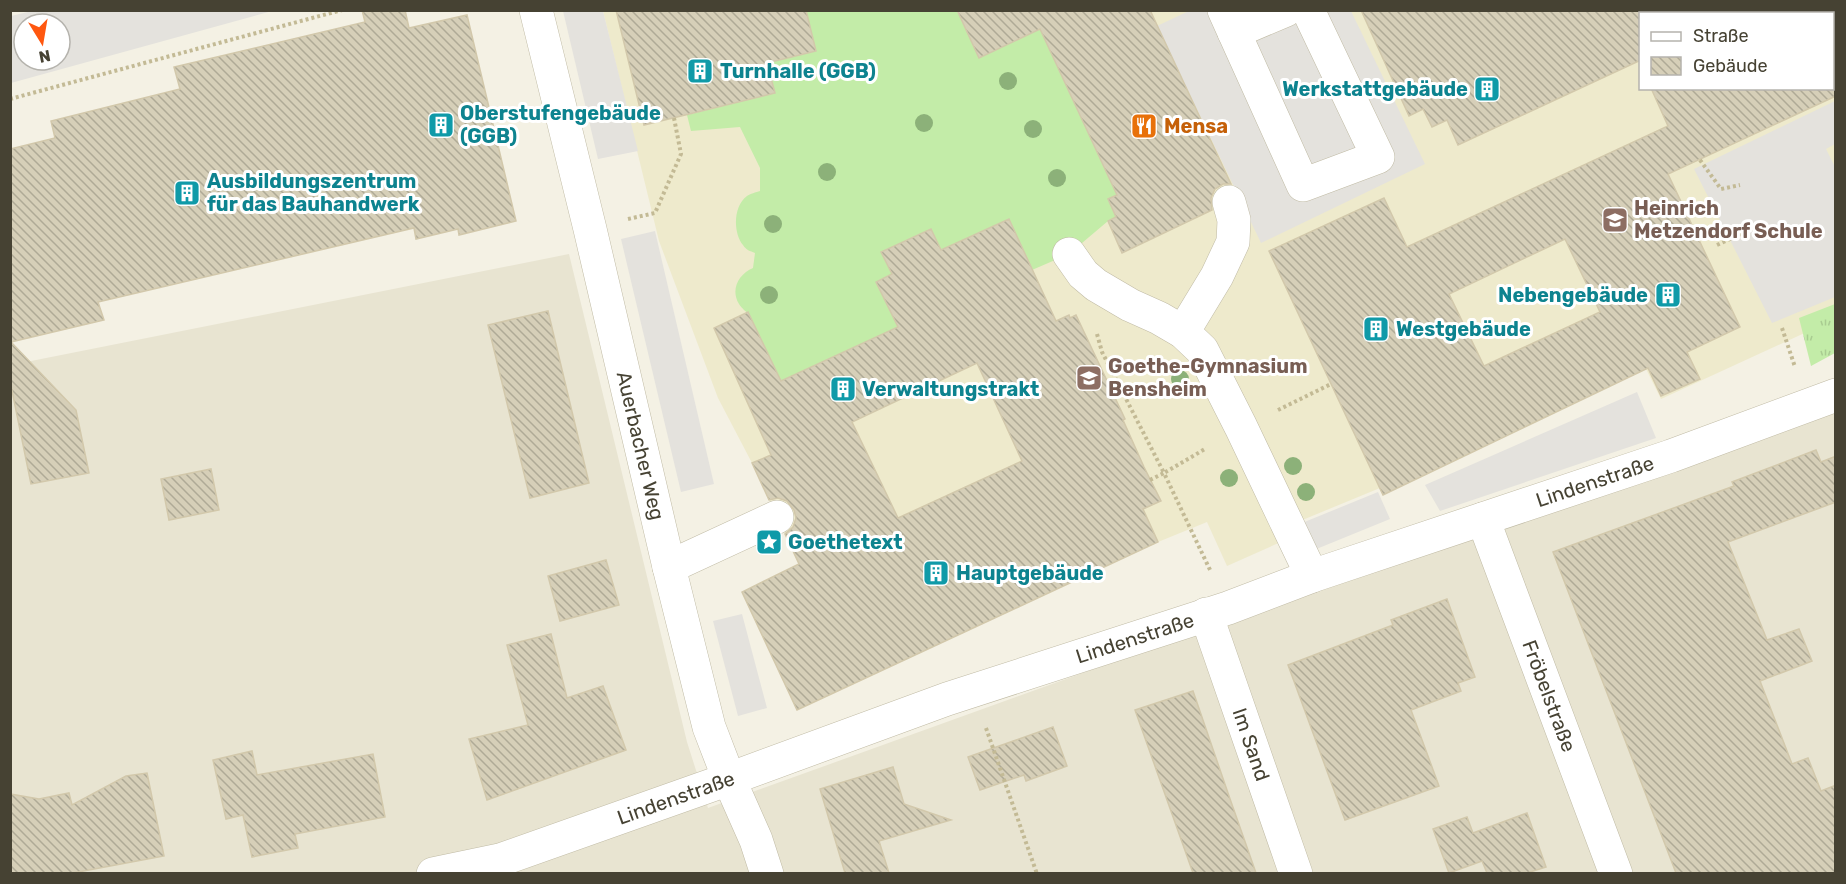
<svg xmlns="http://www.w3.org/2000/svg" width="1846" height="884" viewBox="0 0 1846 884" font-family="Rubik,sans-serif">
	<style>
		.residential { fill: #e8e4d1 }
		.education { fill: #eeeacc; fill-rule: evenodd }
		.grass { fill: url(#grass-tufts) }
		.garden { fill: #c3eca8 }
		.parking { fill: #e4e2dd; fill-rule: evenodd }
		.building { fill: url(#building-back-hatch); stroke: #d2c8ab; stroke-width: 1.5; fill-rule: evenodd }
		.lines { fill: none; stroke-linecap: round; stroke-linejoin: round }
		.minor-casing { stroke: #c0bba5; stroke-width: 34 }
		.path { stroke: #c3ba95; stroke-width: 4; stroke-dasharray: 3 3; stroke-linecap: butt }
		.minor { stroke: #fff; stroke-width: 33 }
		.tree { fill: #8cb179 }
		.labels { text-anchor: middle; stroke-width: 6; stroke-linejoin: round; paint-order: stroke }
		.culture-label { font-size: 20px; font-weight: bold; fill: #0d838f; stroke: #fff; text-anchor: start }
		.food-label { font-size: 20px; font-weight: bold; fill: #c56008; stroke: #fff; text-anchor: start }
		.education-label { font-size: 20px; font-weight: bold; fill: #785e54; stroke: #fff; text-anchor: start }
		.street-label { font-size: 20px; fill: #464233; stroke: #fff }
	</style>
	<defs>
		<pattern id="grass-tufts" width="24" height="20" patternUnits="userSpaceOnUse" patternTransform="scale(1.5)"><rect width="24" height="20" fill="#c3eca8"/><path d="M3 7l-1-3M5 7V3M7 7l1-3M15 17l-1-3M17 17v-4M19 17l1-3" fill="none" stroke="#a9cc91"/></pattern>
		<pattern id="building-back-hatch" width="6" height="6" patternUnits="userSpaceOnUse" patternTransform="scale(1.5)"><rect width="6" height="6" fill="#d6cfb8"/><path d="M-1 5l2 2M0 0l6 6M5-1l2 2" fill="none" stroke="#afaa96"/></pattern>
	</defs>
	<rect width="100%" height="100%" fill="#f4f1e4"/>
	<path class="residential" d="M569 254 687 742 708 808 1835 402V873L11 874V365Z"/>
	<path class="education" d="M603 11H1835V319L1661 399 1646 369 1383 494 1380 488 1300 521 1283 541 1227 566 1207 522 1158 542 797 710 742 592 799 564 752 463 718 398 659 241ZM1640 14H1832V88H1640Z"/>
	<path class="grass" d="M1835 304V353L1811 366 1799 318Z"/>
	<path class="garden" d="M806 11H957L979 57 1040 29 1117 195 1108 199 1116 217 1108 221 1069 254 1032 270 892 274 876 282 898 327 745 398 722 345 756 329C754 325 752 320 749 315 746 311 742 309 739 304 730 289 739 274 753 268L755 253C750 251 746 250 743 245 733 233 733 206 747 196 750 194 756 192 760 191V168L740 127 691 131 687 115 774 93 767 63 816 51Z"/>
	<g class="parking">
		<path d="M32 11V10L272 11 11 83V16ZM24 24H60V60H24Z"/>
		<path d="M563 11H603L638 151 598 159Z"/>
		<path d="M1189 11H1351L1425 164 1261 243 1157 26Z"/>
		<path d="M1835 101V144L1826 149 1835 167V297L1772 323 1694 169Z"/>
		<path d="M655 231 714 484 681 492 621 239Z"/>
		<path d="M1637 392 1656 438 1440 511 1425 485Z"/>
		<path d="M1378 492 1390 519 1314 550 1302 523Z"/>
		<path d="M742 614 767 708 738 716 713 621Z"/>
	</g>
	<g class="building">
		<path d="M362 10H405L409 28 467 15 516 221 459 235 458 229 416 239 414 228 98 302 104 320 11 342 76 410 89 473 31 484 10 381V149L55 138 51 121 180 89 174 67 365 22Z"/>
		<path d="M616 10H806L816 51 767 63 775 93 644 125Z"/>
		<path d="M957 10H1150L1231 184H1223L1215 189 1211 198 1212 210 1122 253 1108 221 1116 217 1108 199 1117 195 1040 29 979 58Z"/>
		<path d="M1361 10H1641V60L1458 145 1447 120 1432 127 1423 109 1409 116Z"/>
		<path d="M1651 88H1836V96L1668 174 1740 327 1687 352 1700 379 1661 396 1648 368 1383 495 1269 251 1384 198 1407 247 1668 126ZM1565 239 1600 312 1484 366 1449 294Z"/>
		<path d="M1009 219 1056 321 1069 315 1070 318 1076 315 1125 419 1123 420 1144 467 1161 501 1143 509 1158 542 797 710 742 592 799 564 785 534 793 527 796 518 794 510 787 501 778 498 769 500 752 463 771 455 714 328 748 312 781 381 898 327 876 282 892 274 881 252 931 229 941 250ZM977 363 1022 461 898 518 852 422Z"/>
		<path d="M548 311 589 483 530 498 488 325Z"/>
		<path d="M1816 450 1821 462 1836 456V502L1728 542 1767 640 1799 629 1812 661 1760 681 1792 764 1808 758 1821 791 1836 785V873H1676L1553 552 1734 486 1732 482Z"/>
		<path d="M211 469 219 510 169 520 161 479Z"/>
		<path d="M606 560 619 605 560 621 548 576Z"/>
		<path d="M1447 599 1475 677 1458 683 1461 691 1411 710 1439 786 1345 820 1288 665 1393 625 1391 620Z"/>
		<path d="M551 634 567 698 603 686 626 750 487 800 469 739 528 725 507 645Z"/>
		<path d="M1193 691 1229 796 1256 873H1193L1135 710Z"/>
		<path d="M1053 727 1067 766 1026 781 1024 775 980 790 968 757Z"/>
		<path d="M252 751 257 775 373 754 385 817 295 834 298 848 252 857 243 815 226 819 213 760Z"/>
		<path d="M893 767 904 804 951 820 879 841 889 873H845L820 789Z"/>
		<path d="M147 773 164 856 73 873H10V794L39 799 69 793 72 805 126 776Z"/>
		<path d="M1527 813 1546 867 1527 873H1487L1482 861 1449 873 1433 829 1467 817 1473 833Z"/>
	</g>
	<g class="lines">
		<defs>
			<g id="minor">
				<path id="s1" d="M536 10 590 229 669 567 709 727 729 779 756 840 767 874"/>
				<path d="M1224 10 1303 185 1378 157 1308 10"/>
				<path d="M1234 32 1286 10"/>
				<path d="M1069 254 1083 274 1096 285 1130 305 1159 318 1183 332 1202 350 1241 427 1312 576"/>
				<path d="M1183 332 1217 276 1233 242 1234 220 1229 202"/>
				<path id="s2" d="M1483 519 1616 874"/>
				<path d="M669 567 777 517"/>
				<path id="s3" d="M1206 614 1296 874"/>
				<path id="s4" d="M433 874 500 860 729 779 947 699 1228 608 1312 576 1671 456 1836 395"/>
			</g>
		</defs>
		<use href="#minor" class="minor-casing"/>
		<g class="path">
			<path d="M10 99 342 10"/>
			<path d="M1700 160 1721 189 1740 185"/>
			<path d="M628 219 655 213 681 154 674 118"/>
			<path d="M1717 245 1765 223"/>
			<path d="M1782 328 1795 367"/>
			<path d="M1097 334 1102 352 1164 473 1205 449"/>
			<path d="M1278 410 1331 384"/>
			<path d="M1150 480 1164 473 1211 572"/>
			<path d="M986 728 1037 874"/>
		</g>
		<use href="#minor" class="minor"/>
	</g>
	<g class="tree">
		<circle cx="1008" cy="81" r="9"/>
		<circle cx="924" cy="123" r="9"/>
		<circle cx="1033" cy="129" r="9"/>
		<circle cx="827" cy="172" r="9"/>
		<circle cx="1057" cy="178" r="9"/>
		<circle cx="773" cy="224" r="9"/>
		<circle cx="769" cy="295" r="9"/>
		<circle cx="1180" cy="379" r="9"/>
		<circle cx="1293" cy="466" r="9"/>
		<circle cx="1229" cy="478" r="9"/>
		<circle cx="1306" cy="492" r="9"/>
	</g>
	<defs>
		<symbol id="building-square" viewBox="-11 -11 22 22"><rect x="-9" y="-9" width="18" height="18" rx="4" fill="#0f9aa8" stroke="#fff"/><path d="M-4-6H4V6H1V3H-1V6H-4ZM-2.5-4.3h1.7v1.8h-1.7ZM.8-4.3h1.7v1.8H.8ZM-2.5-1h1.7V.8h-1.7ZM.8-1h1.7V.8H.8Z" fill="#fff"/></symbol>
		<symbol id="restaurant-square" viewBox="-11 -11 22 22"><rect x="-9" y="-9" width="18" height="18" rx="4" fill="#e8710a" stroke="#fff"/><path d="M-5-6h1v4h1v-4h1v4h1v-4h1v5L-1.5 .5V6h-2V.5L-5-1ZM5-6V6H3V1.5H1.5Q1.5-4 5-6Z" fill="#fff"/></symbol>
		<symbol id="school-square" viewBox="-11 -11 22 22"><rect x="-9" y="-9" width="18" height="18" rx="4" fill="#8d6e63" stroke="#fff"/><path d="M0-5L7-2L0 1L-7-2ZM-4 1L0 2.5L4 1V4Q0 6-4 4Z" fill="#fff"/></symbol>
		<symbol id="sight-square" viewBox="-11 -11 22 22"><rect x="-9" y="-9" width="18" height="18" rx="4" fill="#0f9aa8" stroke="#fff"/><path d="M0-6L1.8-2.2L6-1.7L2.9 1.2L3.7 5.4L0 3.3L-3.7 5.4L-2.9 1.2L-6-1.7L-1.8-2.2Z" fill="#fff"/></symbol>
	</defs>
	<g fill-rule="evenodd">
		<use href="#building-square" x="685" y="56" width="30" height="30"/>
		<use href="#building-square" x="1472" y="74" width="30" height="30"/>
		<use href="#building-square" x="426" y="110" width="30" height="30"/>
		<use href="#restaurant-square" x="1129" y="111" width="30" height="30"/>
		<use href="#building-square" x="172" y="178" width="30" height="30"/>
		<use href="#school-square" x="1600" y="205" width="30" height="30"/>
		<use href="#building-square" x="1653" y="280" width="30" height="30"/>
		<use href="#building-square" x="1361" y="314" width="30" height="30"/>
		<use href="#school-square" x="1074" y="363" width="30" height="30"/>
		<use href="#building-square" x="828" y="374" width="30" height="30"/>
		<use href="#sight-square" x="754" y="527" width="30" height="30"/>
		<use href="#building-square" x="921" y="558" width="30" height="30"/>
	</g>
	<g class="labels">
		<g class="culture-label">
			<text x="720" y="78">Turnhalle (GGB)</text>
			<text x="1468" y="96" text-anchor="end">Werkstattgebäude</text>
			<text x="460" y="120">Oberstufengebäude<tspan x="460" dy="23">(GGB)</tspan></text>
			<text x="207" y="188">Ausbildungszentrum<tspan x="207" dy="23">für das Bauhandwerk</tspan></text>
			<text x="1648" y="302" text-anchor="end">Nebengebäude</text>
			<text x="1396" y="336">Westgebäude</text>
			<text x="862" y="396">Verwaltungstrakt</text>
			<text x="788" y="549">Goethetext</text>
			<text x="956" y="580">Hauptgebäude</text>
		</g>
		<g class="food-label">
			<text x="1164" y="133">Mensa</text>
		</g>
		<g class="education-label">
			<text x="1634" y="215">Heinrich<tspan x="1634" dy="23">Metzendorf Schule</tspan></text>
			<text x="1108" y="373">Goethe-Gymnasium<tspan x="1108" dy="23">Bensheim</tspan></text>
		</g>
		<g class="street-label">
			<text dy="7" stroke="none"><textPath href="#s1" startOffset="448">Auerbacher Weg</textPath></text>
			<text dy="7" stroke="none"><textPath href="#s4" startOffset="1227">Lindenstraße</textPath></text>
			<text dy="7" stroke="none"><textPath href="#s4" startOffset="741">Lindenstraße</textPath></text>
			<text dy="7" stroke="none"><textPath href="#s2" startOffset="189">Fröbelstraße</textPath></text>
			<text dy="7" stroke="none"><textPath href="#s3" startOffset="138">Im Sand</textPath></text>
			<text dy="7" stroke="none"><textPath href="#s4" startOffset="255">Lindenstraße</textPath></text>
		</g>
	</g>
	<rect width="1846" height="884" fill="none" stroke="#464233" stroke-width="24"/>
	<rect x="1639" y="12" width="195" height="78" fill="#ffffff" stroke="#b5b3ad" stroke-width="1.5"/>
	<rect x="1651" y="32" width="30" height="9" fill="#ffffff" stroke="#b5b3ad" stroke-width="1.5"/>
	<text x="1693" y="42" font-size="18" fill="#464233">Straße</text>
	<rect x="1651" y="57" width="30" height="18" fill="url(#building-back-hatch)" stroke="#b5b3ad" stroke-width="1.5"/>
	<text x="1693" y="72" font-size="18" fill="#464233">Gebäude</text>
	<g transform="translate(42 42) rotate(169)"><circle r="28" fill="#ffffff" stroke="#b5b3ad" stroke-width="1.5"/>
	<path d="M0-4.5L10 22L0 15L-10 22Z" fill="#ff570f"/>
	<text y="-9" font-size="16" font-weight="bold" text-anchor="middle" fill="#464233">N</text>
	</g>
</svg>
